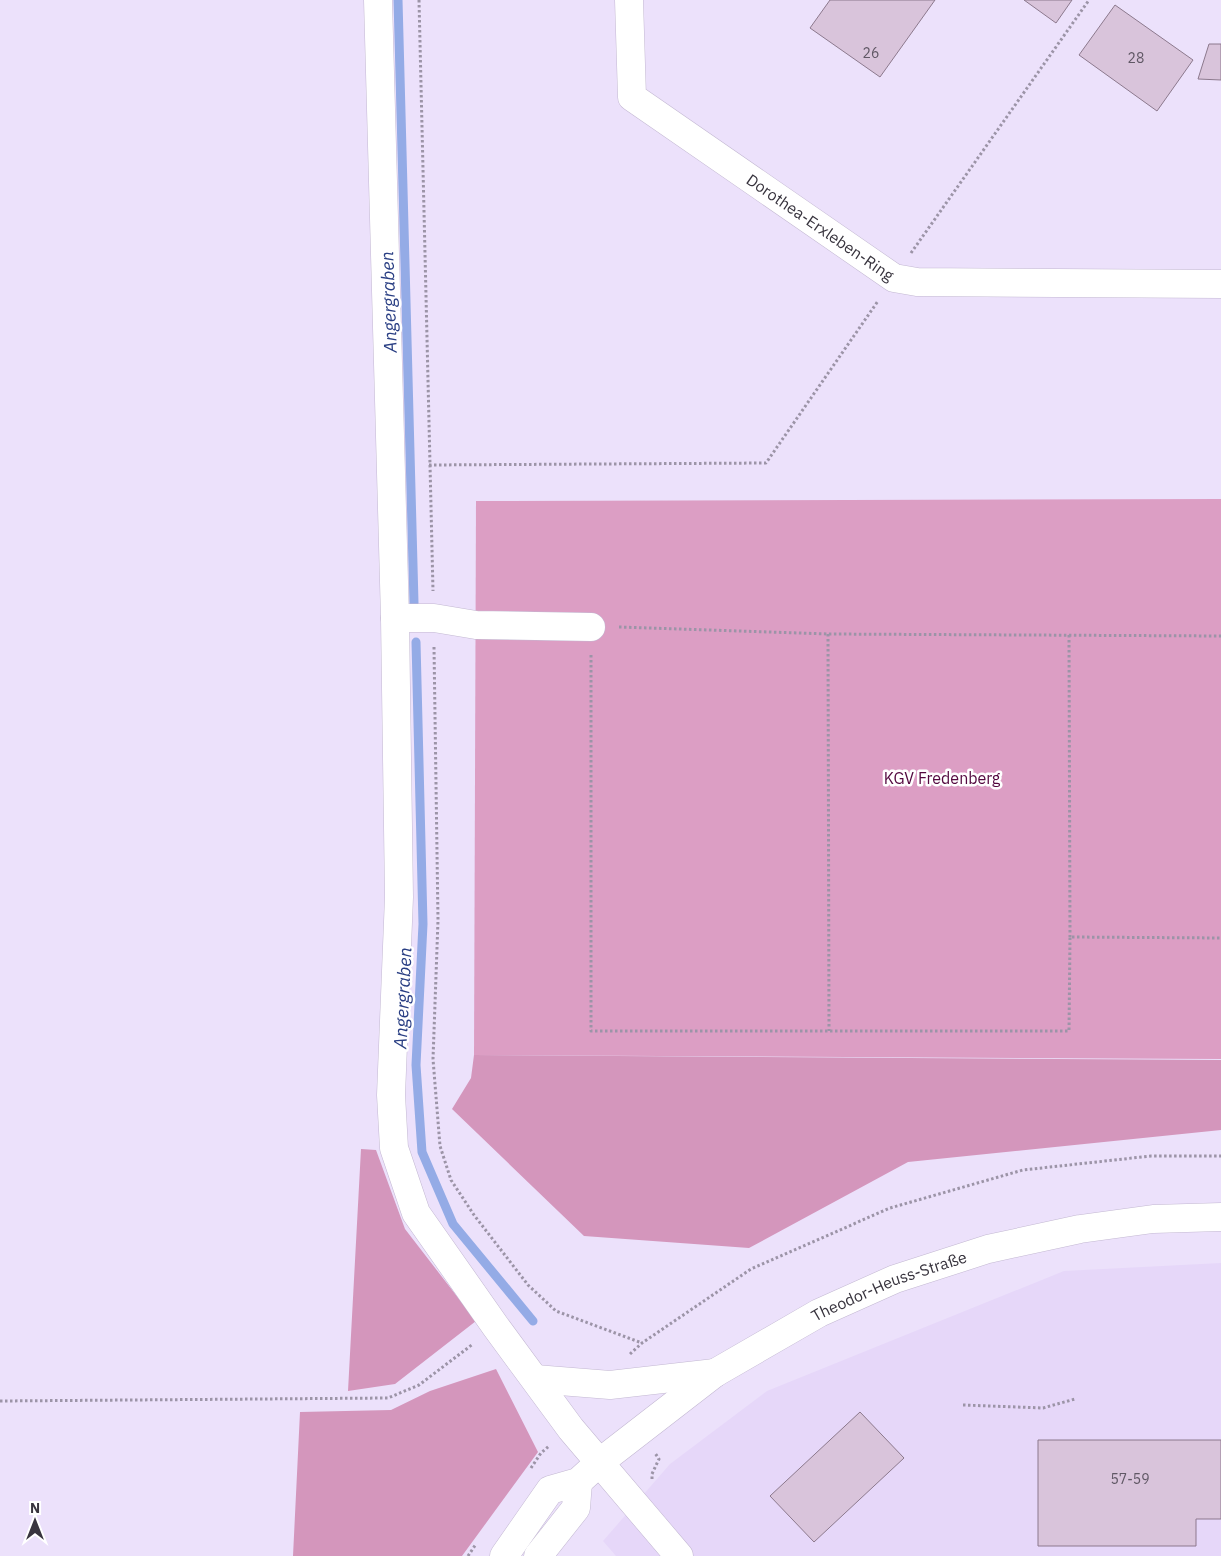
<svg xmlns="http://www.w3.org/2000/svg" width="1221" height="1556" viewBox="0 0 1221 1556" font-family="'IBM Plex Sans',sans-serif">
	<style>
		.built { fill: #e6d7f9 }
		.green { fill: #dc9ec4 }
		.forest { fill: #d496bc }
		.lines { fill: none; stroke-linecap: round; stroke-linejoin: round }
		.stream { stroke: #94abe6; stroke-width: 9 }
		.building { fill: #d9c4db; stroke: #8c798d }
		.minor-casing { stroke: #c3b8d2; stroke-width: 29 }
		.path { stroke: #9c94a7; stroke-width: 3; stroke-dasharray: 2.5 2.5; stroke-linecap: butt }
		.minor { stroke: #fff; stroke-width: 28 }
		.labels { text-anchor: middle; stroke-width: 5; stroke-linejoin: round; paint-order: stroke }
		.number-label { font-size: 14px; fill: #605865 }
		.street-label { font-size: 16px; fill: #38343e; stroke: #fff }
		.park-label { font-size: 16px; fill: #53083f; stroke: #fff }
		.water-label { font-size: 18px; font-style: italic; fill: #293e83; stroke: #fff }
	</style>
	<rect width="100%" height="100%" fill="#ece1fb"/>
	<path class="built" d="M1221 1263V1556H616L603 1541 670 1464 767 1391 1064 1271Z"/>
	<path class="green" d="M1221 499V1059L474 1055 476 501Z"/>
	<g class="forest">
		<path d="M474 1055 1221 1060V1130L908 1162 749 1248 584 1236 452 1109 471 1078Z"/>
		<path d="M361 1149 376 1150 405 1229 476 1321 395 1384 348 1391Z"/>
		<path d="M496 1369 538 1452 462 1556H293L300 1412 391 1410 430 1391Z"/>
	</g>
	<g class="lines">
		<g class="stream">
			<path d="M398 0 414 603"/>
			<path d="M416 642 423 924 416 1065 422 1152 453 1224 533 1321"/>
		</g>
	</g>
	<g class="building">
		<path d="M830 0H935L880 77 810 28Z"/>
		<path d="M1024 0H1072L1056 23Z"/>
		<path d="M1115 5 1193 60 1157 111 1079 55Z"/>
		<path d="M1209 44H1221V80L1198 79Z"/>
		<path d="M860 1412 904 1458 814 1542 770 1496Z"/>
		<path d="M1038 1440H1221V1519H1196V1546H1038Z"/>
	</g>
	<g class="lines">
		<defs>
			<g id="minor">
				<path d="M378 0 395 618 399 897 391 1095 394 1148 416 1213 496 1327 571 1429 679 1556"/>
				<path id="s1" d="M629 0 632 97 894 278 917 282 1221 284"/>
				<path d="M395 618H434L476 625 591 627"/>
				<path d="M535 1379 610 1385 715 1373"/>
				<path id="s2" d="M504 1556 550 1490 578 1482 600 1462 715 1373 819 1313 895 1279 988 1249 1080 1229 1153 1219 1221 1217"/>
				<path d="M538 1556 576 1508 578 1482"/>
			</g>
		</defs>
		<use href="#minor" class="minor-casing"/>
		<g class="path">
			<path d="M419 0 433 591"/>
			<path d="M911 253 1089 0"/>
			<path d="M429 465 766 463 878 301"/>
			<path d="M619 627 828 634 1221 636"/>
			<path d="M828 634 829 1031"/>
			<path d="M1069 635 1070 937"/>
			<path d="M434 647 438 920 433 1059 440 1146 451 1180 474 1215 528 1285 556 1311 642 1343"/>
			<path d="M591 655V1031H1069L1070 937 1221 938"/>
			<path d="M630 1354 642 1343 751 1269 890 1208 1023 1170 1151 1156H1221"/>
			<path d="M0 1401 388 1398 419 1385 473 1344"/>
			<path d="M963 1405 1043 1408 1075 1399"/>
			<path d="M531 1468 541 1453 549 1446"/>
			<path d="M652 1479V1474L659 1459 655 1453"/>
			<path d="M468 1556 476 1544"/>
		</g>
		<use href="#minor" class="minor"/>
	</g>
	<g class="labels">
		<g class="number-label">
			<text x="871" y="58">26</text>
			<text x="1136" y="63">28</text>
			<text x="1130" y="1484">57-59</text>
		</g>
		<g class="street-label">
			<text dy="6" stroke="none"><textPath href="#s1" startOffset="326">Dorothea-Erxleben-Ring</textPath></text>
			<text dy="6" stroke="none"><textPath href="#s2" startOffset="480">Theodor-Heuss-Straße</textPath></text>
		</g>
		<g class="park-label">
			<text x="942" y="784">KGV Fredenberg</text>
		</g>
		<g class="water-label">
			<text transform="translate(389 302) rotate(-92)" y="6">Angergraben</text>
			<text transform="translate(403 998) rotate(-87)" y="6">Angergraben</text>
		</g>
	</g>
	<g transform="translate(35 1521)" stroke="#ffffff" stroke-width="4" paint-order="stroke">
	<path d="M0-4L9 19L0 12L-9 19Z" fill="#38343e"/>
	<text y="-8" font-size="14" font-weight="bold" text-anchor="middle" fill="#38343e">N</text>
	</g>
</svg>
